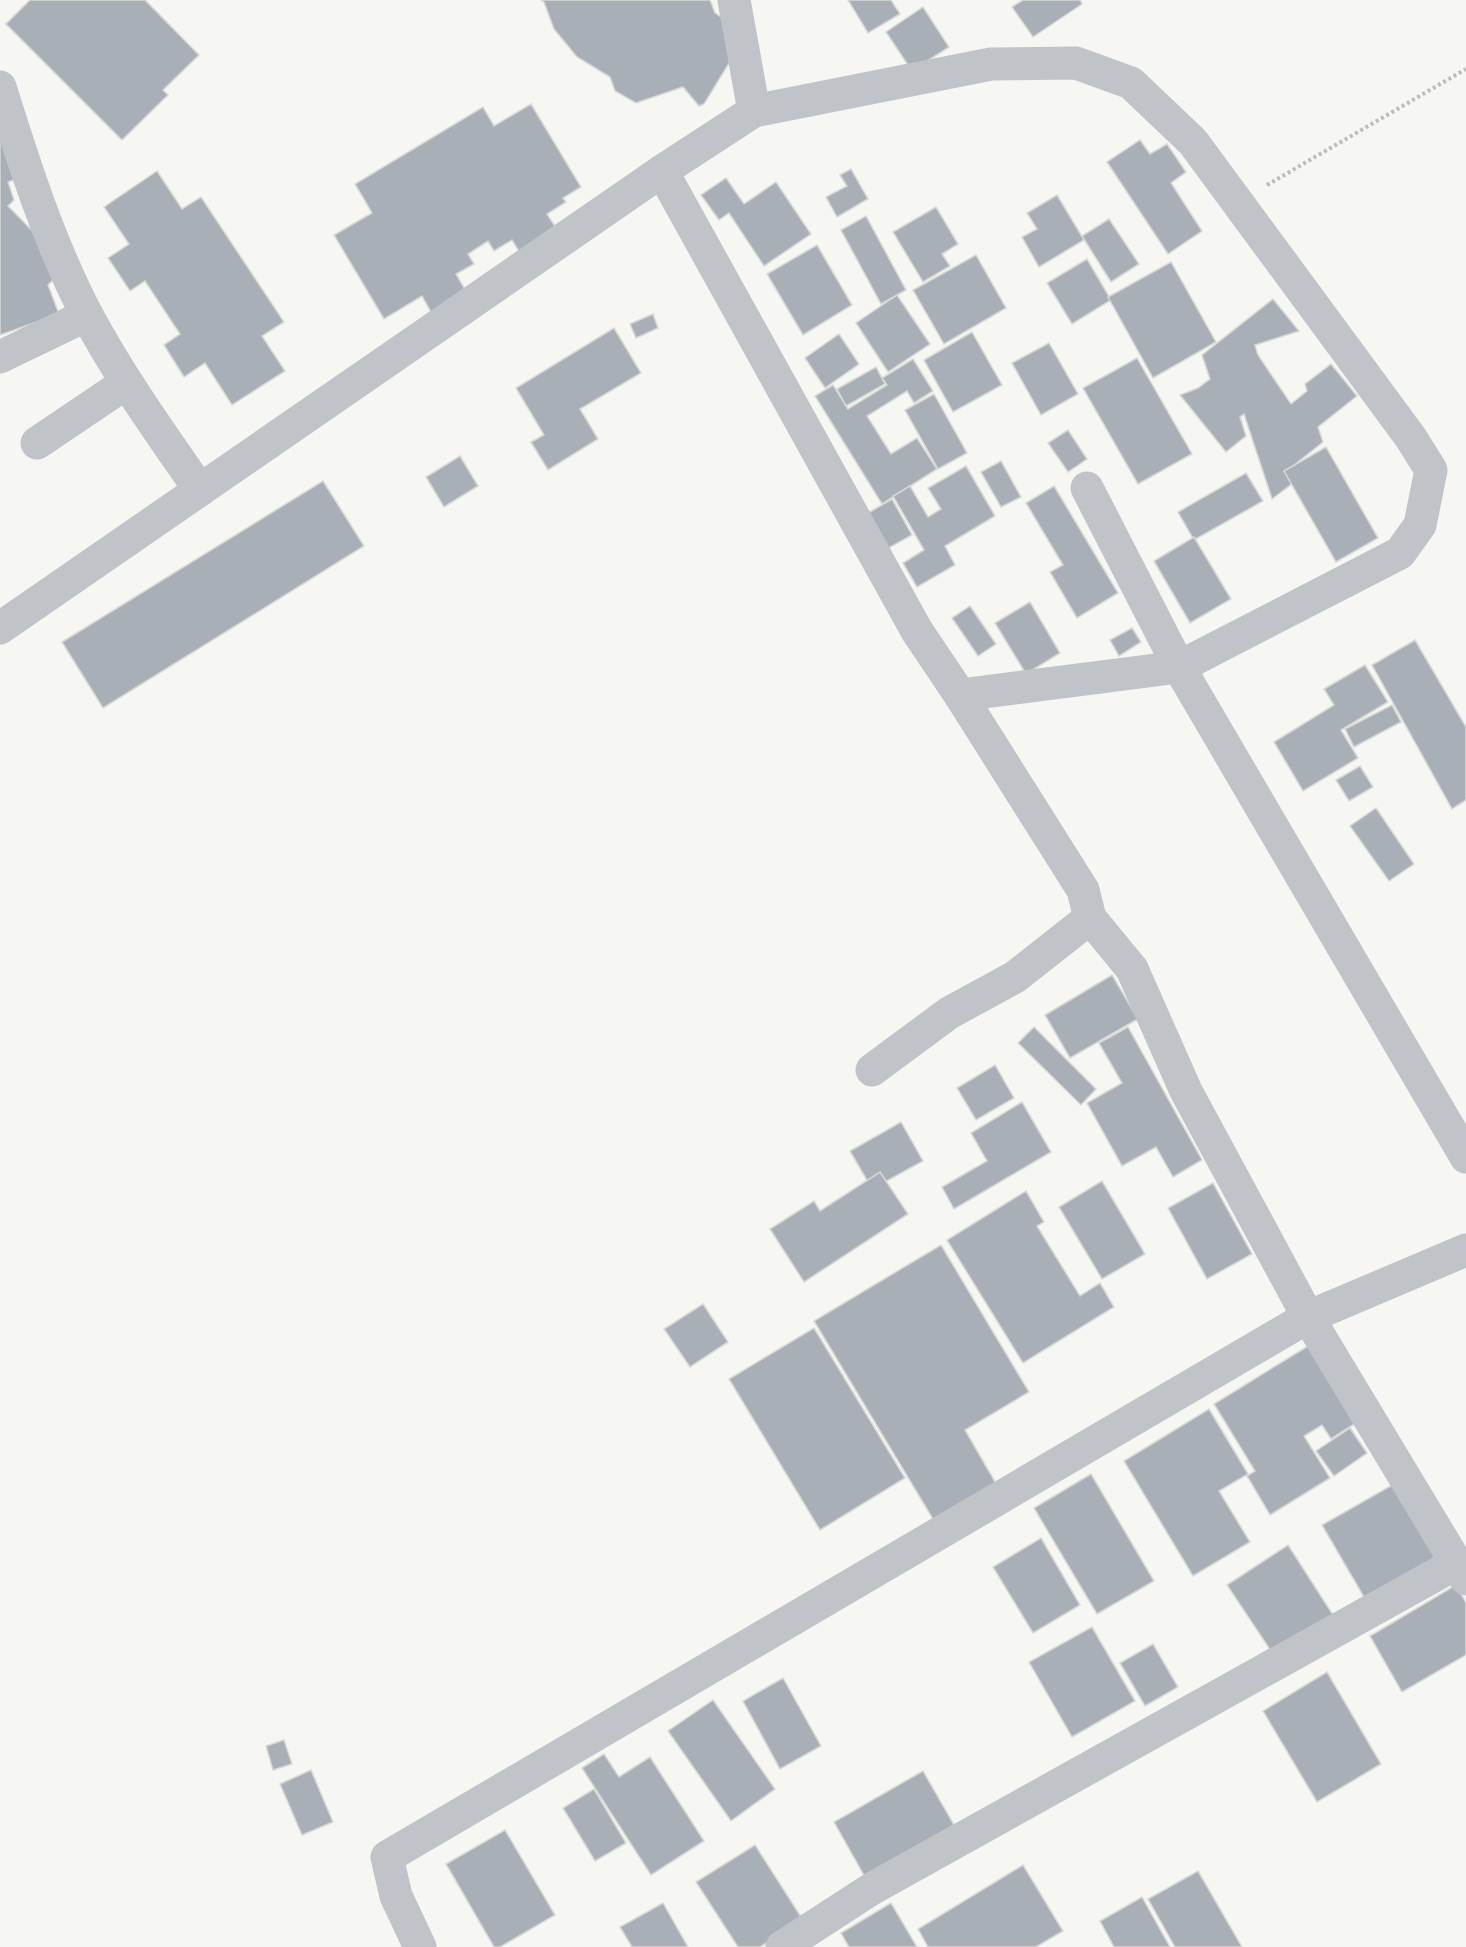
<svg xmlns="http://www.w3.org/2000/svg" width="1466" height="1947" viewBox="0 0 1466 1947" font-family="Arial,sans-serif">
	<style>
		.building { fill: #a9afb6; stroke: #d8d8d6; stroke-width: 1.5 }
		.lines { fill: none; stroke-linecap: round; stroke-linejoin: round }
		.path { stroke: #babcbf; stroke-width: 4; stroke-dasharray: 3 3; stroke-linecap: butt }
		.minor { stroke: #c0c3c7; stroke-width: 33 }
	</style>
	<rect width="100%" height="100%" fill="#f6f6f3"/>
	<g class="building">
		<path d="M30 0H145L199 55 163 90 168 95 122 140 6 24Z"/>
		<path d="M541 0H710L715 13 724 19 736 52 704 104 699 106 683 87 636 103 615 91 610 77 577 57 554 29 544 2Z"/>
		<path d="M848 0H891L900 14 868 33Z"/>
		<path d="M1023 0H1080L1082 4 1033 37 1012 7Z"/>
		<path d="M923 7 949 47 912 71 886 32Z"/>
		<path d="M531 104 581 187 563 198 566 202 547 214 560 234 522 256 512 240 494 251 488 241 468 254 474 264 456 274 466 291 431 312 422 296 384 319 334 235 372 213 355 184 483 107 494 126Z"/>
		<path d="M0 129 25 176 8 182 14 200 8 206 52 251 59 274 48 285 59 314 0 335Z"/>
		<path d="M1140 140 1150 154 1167 144 1186 172 1171 183 1202 231 1168 254 1107 162Z"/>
		<path d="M851 169 868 199 837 217 826 197 847 186 840 175Z"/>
		<path d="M157 171 182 209 201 197 284 322 262 336 285 371 232 405 205 363 184 377 164 345 180 334 145 281 130 291 108 258 129 244 104 207Z"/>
		<path d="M726 178 744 204 776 182 811 234 764 266 729 213 719 220 701 195Z"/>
		<path d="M1057 195 1084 240 1039 267 1022 237 1037 229 1027 213Z"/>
		<path d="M936 207 958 244 942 254 950 266 923 282 893 232Z"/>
		<path d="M866 216 906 290 881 304 841 230Z"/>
		<path d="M1109 219 1139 264 1111 282 1082 236Z"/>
		<path d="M817 245 852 305 803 335 767 274Z"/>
		<path d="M976 255 1006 308 944 344 913 290Z"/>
		<path d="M1087 259 1111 300 1072 324 1047 283Z"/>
		<path d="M1171 262 1216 342 1153 378 1108 297Z"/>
		<path d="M897 295 930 344 888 372 856 323Z"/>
		<path d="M1273 299 1299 331 1255 345 1258 355 1291 404 1307 391 1305 384 1331 364 1357 396 1318 427 1323 442 1288 470 1293 483 1272 499 1244 414 1240 417 1246 436 1226 452 1180 395 1198 388 1210 379 1202 355Z"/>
		<path d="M653 314 658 328 636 338 630 324Z"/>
		<path d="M614 328 641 373 580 409 598 439 548 470 531 442 544 435 516 388Z"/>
		<path d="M972 332 1002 385 953 412 924 360Z"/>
		<path d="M839 334 859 364 825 388 805 358Z"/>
		<path d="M1049 343 1078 394 1041 415 1012 363Z"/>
		<path d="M1137 358 1192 454 1138 484 1083 388Z"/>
		<path d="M913 359 933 391 914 403 907 391 867 416 891 454 917 438 937 469 882 504 815 396 833 385 848 409 887 385 882 378Z"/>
		<path d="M876 367 885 384 846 406 837 389Z"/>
		<path d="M934 394 967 453 938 469 905 410Z"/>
		<path d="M1068 430 1087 459 1068 472 1048 443Z"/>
		<path d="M1326 447 1378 538 1336 562 1284 471Z"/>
		<path d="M460 456 478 486 444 507 426 477Z"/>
		<path d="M1001 461 1021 497 1001 507 981 472Z"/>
		<path d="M966 466 995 516 945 546 955 565 917 587 903 563 924 550 893 496 910 486 928 517 941 509 928 488Z"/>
		<path d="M1246 473 1263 501 1194 540 1178 512Z"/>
		<path d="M323 481 364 546 103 708 62 642Z"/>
		<path d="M1054 486 1118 593 1077 618 1050 572 1063 565 1026 503Z"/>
		<path d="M892 499 912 535 883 551 863 516Z"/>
		<path d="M1194 537 1231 599 1190 623 1154 561Z"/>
		<path d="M1030 602 1060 653 1026 674 995 623Z"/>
		<path d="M970 606 996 644 978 656 952 618Z"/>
		<path d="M1132 628 1141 642 1119 656 1110 640Z"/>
		<path d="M1415 640 1466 727V800L1452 809 1372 665Z"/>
		<path d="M1365 665 1388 702 1341 730 1358 758 1303 791 1274 742 1334 705 1324 689Z"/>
		<path d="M1392 705 1401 722 1354 747 1345 729Z"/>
		<path d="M1360 766 1373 787 1349 801 1336 780Z"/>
		<path d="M1376 808 1414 864 1389 881 1350 826Z"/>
		<path d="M1112 975 1138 1019 1070 1058 1045 1015Z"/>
		<path d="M1034 1027 1096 1089 1081 1105 1018 1043Z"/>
		<path d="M1128 1027 1202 1160 1173 1177 1156 1147 1122 1166 1087 1103 1122 1083 1099 1043Z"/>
		<path d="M995 1065 1014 1098 976 1120 957 1088Z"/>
		<path d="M1022 1102 1051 1152 954 1209 942 1187 987 1161 971 1133Z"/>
		<path d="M901 1122 923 1161 872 1189 850 1151Z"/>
		<path d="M880 1172 908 1214 804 1282 770 1229 814 1201 820 1211Z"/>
		<path d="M1102 1181 1145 1254 1102 1279 1059 1207Z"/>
		<path d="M1213 1183 1252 1254 1207 1279 1168 1208Z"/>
		<path d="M1026 1191 1044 1222 1037 1226 1080 1296 1100 1283 1114 1307 1023 1363 947 1240Z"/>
		<path d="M941 1245 1029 1392 965 1430 1001 1492 939 1529 814 1321Z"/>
		<path d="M703 1304 728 1342 690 1367 664 1329Z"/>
		<path d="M814 1328 905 1478 820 1530 729 1379Z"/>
		<path d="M1308 1346 1356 1423 1331 1439 1322 1425 1304 1436 1330 1478 1270 1515 1247 1476 1255 1471 1214 1404Z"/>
		<path d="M1209 1409 1248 1474 1219 1491 1250 1542 1193 1576 1124 1461Z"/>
		<path d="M1350 1428 1367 1453 1334 1476 1316 1451Z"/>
		<path d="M1091 1474 1154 1581 1097 1614 1034 1508Z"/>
		<path d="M1394 1484 1440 1562 1368 1604 1322 1525Z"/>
		<path d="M1041 1538 1080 1605 1033 1633 993 1567Z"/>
		<path d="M1288 1545 1335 1618 1275 1657 1227 1585Z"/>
		<path d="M1456 1585 1466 1603V1655L1402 1692 1370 1636Z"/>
		<path d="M1092 1627 1135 1701 1072 1737 1029 1662Z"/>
		<path d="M1153 1644 1178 1687 1145 1706 1120 1663Z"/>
		<path d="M1327 1672 1381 1764 1317 1802 1263 1711Z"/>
		<path d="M783 1678 821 1746 780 1769 743 1701Z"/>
		<path d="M713 1700 775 1789 731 1821 668 1731Z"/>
		<path d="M284 1740 292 1764 273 1770 266 1746Z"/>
		<path d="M604 1754 619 1777 650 1757 704 1841 651 1875 582 1768Z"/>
		<path d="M311 1770 333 1822 302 1835 280 1784Z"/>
		<path d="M923 1771 954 1825 865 1877 834 1822Z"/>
		<path d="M594 1789 626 1843 595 1861 563 1808Z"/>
		<path d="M505 1830 555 1915 500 1947H494L446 1864Z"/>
		<path d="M755 1845 803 1920 760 1947H738L696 1882Z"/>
		<path d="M1023 1865 1063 1931 1036 1947H928L918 1929Z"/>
		<path d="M1198 1871 1242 1947H1175L1148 1899Z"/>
		<path d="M1142 1897 1170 1947H1114L1100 1921Z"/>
		<path d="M663 1903 688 1947H632L620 1927Z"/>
		<path d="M891 1903 917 1947H849L841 1933Z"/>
	</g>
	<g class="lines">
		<path class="path" d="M1267 185 1466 69"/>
		<g class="minor">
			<path d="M734 0 754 111"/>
			<path d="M0 87C24 164 50 245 88 317 121 378 161 434 200 490"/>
			<path d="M662 171 917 631 960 695 1083 890 1090 918 1132 969 1186 1091 1308 1317 1466 1579"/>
			<path d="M0 357 87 315"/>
			<path d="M37 443 126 383"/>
			<path d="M1087 488 1179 667 1466 1157"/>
			<path d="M0 628 662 171 754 111 991 64 1076 63 1131 83 1193 142 1411 438 1431 470 1420 525 1400 553 1179 667 960 695"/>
			<path d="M872 1070 949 1013 1015 977 1090 918"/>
			<path d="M420 1947 396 1896 387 1857 1308 1317 1466 1250"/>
			<path d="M782 1947 873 1888 1457 1563"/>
		</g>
	</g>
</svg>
